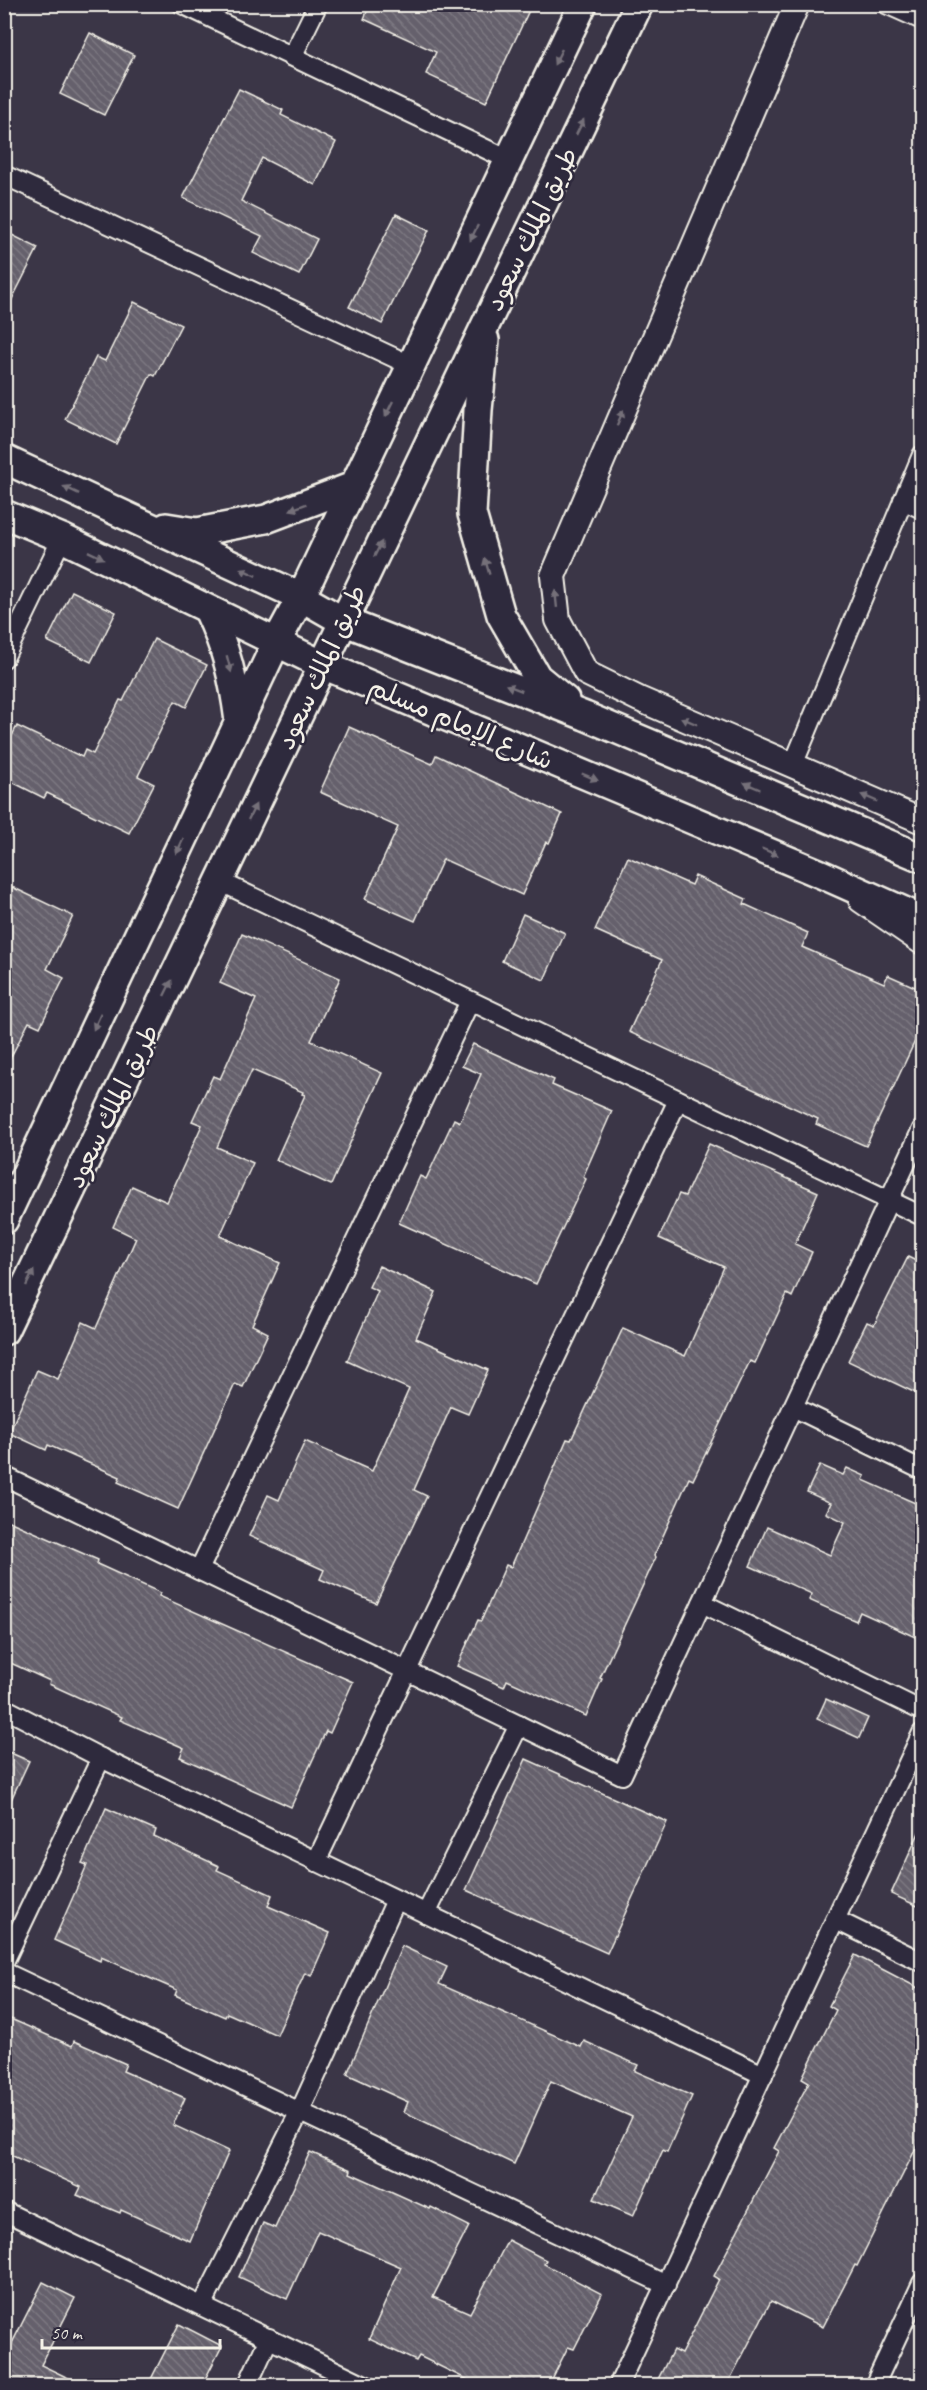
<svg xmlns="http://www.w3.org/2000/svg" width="927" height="2390" viewBox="0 0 927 2390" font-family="Caveat,'Playpen Sans Arabic',sans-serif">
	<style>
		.building { fill: url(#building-back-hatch); stroke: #f4f1e8; stroke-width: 1.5 }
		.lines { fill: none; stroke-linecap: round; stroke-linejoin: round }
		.minor-casing { stroke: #f4f1e8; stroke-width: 22 }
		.tertiary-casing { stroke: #f4f1e8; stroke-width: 28 }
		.secondary-casing { stroke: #f4f1e8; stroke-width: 32 }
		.minor { stroke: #2f2a3d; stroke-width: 18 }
		.tertiary { stroke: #2f2a3d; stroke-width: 24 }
		.secondary { stroke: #2f2a3d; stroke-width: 27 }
		.oneway { fill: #747079 }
		.labels { text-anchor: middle; stroke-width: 5; stroke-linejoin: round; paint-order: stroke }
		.street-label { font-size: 26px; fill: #f4f1e8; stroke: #2f2a3d }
	</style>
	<defs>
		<pattern id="building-back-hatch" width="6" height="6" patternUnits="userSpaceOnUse" patternTransform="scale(1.5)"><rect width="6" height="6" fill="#65616c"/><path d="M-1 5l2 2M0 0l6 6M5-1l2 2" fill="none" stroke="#7c7881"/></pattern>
	</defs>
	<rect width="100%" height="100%" fill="#3b3647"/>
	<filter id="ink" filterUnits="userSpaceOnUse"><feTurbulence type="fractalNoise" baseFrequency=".0167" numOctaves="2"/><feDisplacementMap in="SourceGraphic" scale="12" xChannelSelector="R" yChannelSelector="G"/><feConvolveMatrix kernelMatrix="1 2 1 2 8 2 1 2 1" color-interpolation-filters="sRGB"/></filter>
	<g filter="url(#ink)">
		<g class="building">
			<path d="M370 4H532L486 102 426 74 436 52 364 19Z"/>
			<path d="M90 33 134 55 104 115 60 94Z"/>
			<path d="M239 89 283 110 281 115 336 142 315 185 262 158 241 201 317 239 299 275 253 253 262 236 183 198Z"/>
			<path d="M396 214 429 230 382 324 349 307Z"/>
			<path d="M4 231 38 248 4 315Z"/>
			<path d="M134 302 181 325 155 376 151 374 116 444 65 419 96 357 105 361Z"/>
			<path d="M72 591 116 612 91 662 47 641Z"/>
			<path d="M154 639 207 665 186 707 175 701 138 776 154 784 129 833 47 793 44 798 4 778V751L17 726 82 757 85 750 93 754 120 700 123 701Z"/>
			<path d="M349 727 432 764 436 755 562 814 549 843 546 842 522 895 443 859 415 921 365 899 398 827 320 792Z"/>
			<path d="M628 857 691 885 695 876 746 899 744 904 808 933 802 947 884 983 888 975 922 990V1026L866 1146 816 1124 818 1119 629 1032 662 960 595 930Z"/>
			<path d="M12 887 73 916 47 969 64 978 40 1027 29 1022 4 1070V903Z"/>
			<path d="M523 914 565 933 544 980 502 961Z"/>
			<path d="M242 934 340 978 311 1041 382 1073 331 1185 276 1160 305 1095 302 1094 303 1092 252 1070 217 1147 253 1163 220 1236 280 1263 252 1325 268 1333 243 1387 235 1384 178 1509 118 1482 120 1477 48 1445 46 1450 9 1433 37 1370 58 1379 83 1322 96 1328 136 1238 113 1227 132 1186 167 1202 202 1125 192 1121 213 1076 220 1079 256 999 220 983Z"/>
			<path d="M473 1044 554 1080 552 1085 612 1111 583 1177 586 1179 536 1284 399 1223 420 1176 426 1179 454 1119 460 1122 481 1074 462 1066Z"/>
			<path d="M709 1144 818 1192 795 1244 812 1252 792 1297 787 1294 755 1363 750 1361 693 1480 689 1478 654 1556 656 1557 600 1678 602 1679 586 1716 507 1680 504 1687 457 1666 478 1620 481 1621 506 1565 511 1567 567 1439 571 1440 623 1328 685 1356 724 1267 659 1238 679 1194 685 1196Z"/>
			<path d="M908 1257 922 1264V1396L848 1361 867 1322 874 1325Z"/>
			<path d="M379 1266 436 1292 416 1338 488 1370 468 1414 451 1407 414 1490 427 1496 376 1603 320 1579 324 1570 249 1536 268 1495 279 1500 305 1441 372 1471 409 1389 347 1361 378 1291 369 1287Z"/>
			<path d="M820 1465 843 1475 847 1468 865 1476 863 1480 922 1506V1640L860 1612 856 1621 809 1600 812 1594 750 1566 767 1527 830 1555 845 1522 826 1513 831 1503 807 1492Z"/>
			<path d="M4 1519 98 1560 97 1564 161 1593 159 1596 353 1682 330 1733 326 1731 291 1807 180 1757 184 1748 120 1720 122 1717 49 1684 50 1681 4 1660Z"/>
			<path d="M826 1699 868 1718 859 1738 817 1719Z"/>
			<path d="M4 1750 29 1761 4 1815Z"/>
			<path d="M526 1759 667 1822 607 1953 466 1890Z"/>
			<path d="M106 1808 156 1830 154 1836 219 1866 217 1870 272 1895 268 1906 330 1933 311 1976 305 1973 277 2035 227 2013 225 2017 175 1995 177 1990 101 1957 100 1961 54 1940 87 1865 82 1863Z"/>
			<path d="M922 1826V1908L891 1894Z"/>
			<path d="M402 1946 447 1967 439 1984 581 2047 584 2041 638 2065 635 2071 692 2096 667 2152 663 2150 633 2216 594 2199 632 2117 551 2081 514 2164 404 2112 408 2102 347 2074Z"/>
			<path d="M855 1955 922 1990V2136L857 2266 855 2265 823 2327 771 2301 727 2385H655L673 2350 681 2354 719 2279 714 2276 779 2151 774 2148 809 2082 802 2078 836 2010 829 2006Z"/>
			<path d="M4 2016 72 2046 74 2041 126 2064 123 2071 185 2098 173 2125 229 2151 190 2241 121 2210 120 2213 77 2195 81 2187 4 2152Z"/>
			<path d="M310 2152 351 2170 350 2173 430 2209 431 2207 469 2226 433 2297 470 2313 508 2240 546 2260 544 2264 602 2294 574 2349 568 2347 549 2385H478L419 2356 416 2361 369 2339 401 2267 318 2231 287 2299 239 2277 263 2223 275 2228Z"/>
			<path d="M43 2282 75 2298 41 2365 83 2385H4V2359Z"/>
			<path d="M179 2324 222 2346 202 2385H148Z"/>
		</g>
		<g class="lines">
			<defs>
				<g id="minor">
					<path d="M182 4 509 160"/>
					<path d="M886 4 922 20"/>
					<path d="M292 57 318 4"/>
					<path d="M4 175 410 365"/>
					<path d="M903 500 922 509"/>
					<path d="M4 658 62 538"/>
					<path d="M793 765 922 455"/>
					<path d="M219 881 922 1216"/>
					<path d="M793 1407 922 1470"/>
					<path d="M4 1476 622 1775 922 1129"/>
					<path d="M199 1570 470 1001"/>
					<path d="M702 1603 922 1711"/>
					<path d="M4 1708 101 1758 763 2075"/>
					<path d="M316 1862 678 1100"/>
					<path d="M426 1914 519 1725"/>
					<path d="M836 1920 922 1962"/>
					<path d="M4 1962 101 1758"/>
					<path d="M4 1972 666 2285"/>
					<path d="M4 2211 367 2386"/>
					<path d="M202 2306 300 2111 396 1900"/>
					<path d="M247 2386 269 2338"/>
					<path d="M618 2386 922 1733"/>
					<path d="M874 2386 922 2283"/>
				</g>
				<g id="tertiary">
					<path d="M797 4 553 576 558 620 586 673 639 699 922 821"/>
					<path d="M861 900 922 942"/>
				</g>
				<g id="secondary">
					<path d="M485 340 478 410 472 514 501 615 537 677 565 700"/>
					<path d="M4 459 301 597 343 621 585 716 922 858"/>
					<path d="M4 514 62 538 323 665 821 874 922 919"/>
					<path d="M166 527 197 532 266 519 353 486"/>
					<path d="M208 610C227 651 233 676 239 721"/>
					<path d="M4 1220 277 641 301 597 583 4"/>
					<path d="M4 1331 639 4"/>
				</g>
			</defs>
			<use href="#minor" class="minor-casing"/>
			<use href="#tertiary" class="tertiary-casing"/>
			<use href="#secondary" class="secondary-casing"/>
			<use href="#minor" class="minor"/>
			<use href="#tertiary" class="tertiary"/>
			<use href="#secondary" class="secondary"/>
		</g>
		<defs><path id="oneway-solid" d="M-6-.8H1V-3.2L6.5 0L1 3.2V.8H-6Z" transform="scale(1.5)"/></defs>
		<g class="oneway">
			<use href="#oneway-solid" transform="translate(558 57) rotate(116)"/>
			<use href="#oneway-solid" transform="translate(580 127) rotate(-64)"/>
			<use href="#oneway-solid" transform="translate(474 233) rotate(116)"/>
			<use href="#oneway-solid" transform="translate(389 409) rotate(116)"/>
			<use href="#oneway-solid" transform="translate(620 418) rotate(-67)"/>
			<use href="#oneway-solid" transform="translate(71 490) rotate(-155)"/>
			<use href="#oneway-solid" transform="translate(298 507) rotate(159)"/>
			<use href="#oneway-solid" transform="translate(378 549) rotate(-64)"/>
			<use href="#oneway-solid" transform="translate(96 555) rotate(26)"/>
			<use href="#oneway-solid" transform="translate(487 566) rotate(-106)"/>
			<use href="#oneway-solid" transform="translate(248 572) rotate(-155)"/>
			<use href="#oneway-solid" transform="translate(556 599) rotate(-96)"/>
			<use href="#oneway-solid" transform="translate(229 664) rotate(75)"/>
			<use href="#oneway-solid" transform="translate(514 688) rotate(-159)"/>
			<use href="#oneway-solid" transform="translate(689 721) rotate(-157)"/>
			<use href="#oneway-solid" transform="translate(590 777) rotate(23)"/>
			<use href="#oneway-solid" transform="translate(752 786) rotate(-157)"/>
			<use href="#oneway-solid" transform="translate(869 798) rotate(-157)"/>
			<use href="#oneway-solid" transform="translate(252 812) rotate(-64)"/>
			<use href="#oneway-solid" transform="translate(180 846) rotate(115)"/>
			<use href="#oneway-solid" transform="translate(770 852) rotate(23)"/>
			<use href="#oneway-solid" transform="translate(168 988) rotate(-64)"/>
			<use href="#oneway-solid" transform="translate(97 1022) rotate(115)"/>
			<use href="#oneway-solid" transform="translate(30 1278) rotate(-64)"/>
		</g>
	</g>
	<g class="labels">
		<g class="street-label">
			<text transform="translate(531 229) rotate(-64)" y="9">طريق الملك سعود</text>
			<text transform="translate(321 667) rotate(-65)" y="9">طريق الملك سعود</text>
			<text transform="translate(461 723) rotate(23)" y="9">شارع الإمام مسلم</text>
			<text transform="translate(112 1106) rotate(-64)" y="9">طريق الملك سعود</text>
		</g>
	</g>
	<rect width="927" height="2390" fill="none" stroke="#2f2a3d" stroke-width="24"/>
	<rect x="12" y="12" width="903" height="2366" fill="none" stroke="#f4f1e8" stroke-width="2" filter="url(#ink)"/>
	<path d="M42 2339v9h178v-9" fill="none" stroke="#f4f1e8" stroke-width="3"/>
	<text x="51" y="2339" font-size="18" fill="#f4f1e8" stroke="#2f2a3d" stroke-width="4.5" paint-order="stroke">50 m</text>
</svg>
